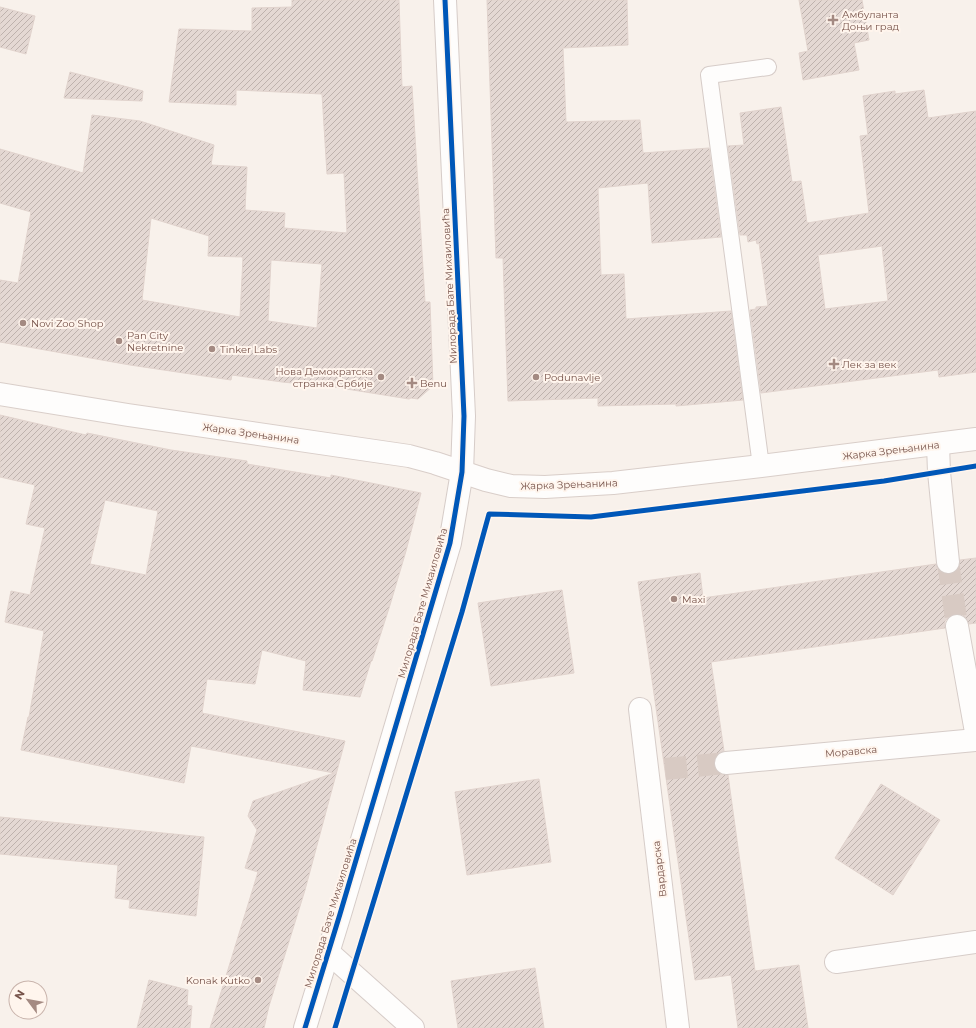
<svg xmlns="http://www.w3.org/2000/svg" width="976" height="1028" viewBox="0 0 976 1028" font-family="Montserrat,sans-serif">
	<style>
		.building { fill: url(#building-hatch); stroke: #e1d3cd; fill-rule: evenodd }
		.lines { fill: none; stroke-linecap: round; stroke-linejoin: round }
		.street-tunnel { stroke: #d8cac3; stroke-width: 22; stroke-dasharray: 22 11; stroke-linecap: butt }
		.lane-casing { stroke: #d6ccc8; stroke-width: 18 }
		.street-casing { stroke: #d6ccc8; stroke-width: 24 }
		.secondary-casing { stroke: #d9cec9; stroke-width: 24 }
		.lane { stroke: #fefdfc; stroke-width: 16 }
		.street { stroke: #fefdfc; stroke-width: 22 }
		.secondary { stroke: #fefdfc; stroke-width: 22 }
		.cycleway-casing { stroke: #fff5ed; stroke-width: 8 }
		.cycleway { stroke: #0057b8; stroke-width: 5 }
		.poi-dot { fill: #a48a82; stroke: #fff5ed; stroke-width: 1.5 }
		.labels { text-anchor: middle; stroke-width: 4; stroke-linejoin: round; paint-order: stroke }
		.poi-label { font-size: 10px; fill: #77534a; stroke: #fff5ed; text-anchor: start }
		.street-label { font-size: 10px; fill: #77534a; stroke: #fff5ed }
	</style>
	<defs>
		<pattern id="building-hatch" width="6" height="6" patternUnits="userSpaceOnUse"><rect width="6" height="6" fill="#e4d8d3"/><path d="M-1 1l2-2M0 6l6-6M5 7l2-2" fill="none" stroke="#beb2ad"/></pattern>
	</defs>
	<rect width="100%" height="100%" fill="#f8f1eb"/>
	<g class="building">
		<path d="M292 0H399L402 87 412 86 425 302H430L433 386 418 399 411 398 409 399 334 387 282 382 232 375 231 380 130 365 0 342V280L18 283 31 212 0 203V149L83 173 92 115 140 121 214 145 211 165 247 167 245 210 285 213 284 228 347 233 344 173 327 174 322 94 236 90V105L169 102 179 29 252 31V8L292 7ZM151 218 209 236 208 256 243 257 240 317 142 300ZM271 260 322 264 317 328 268 321Z"/>
		<path d="M487 0H627L628 45 563 48 566 122 640 120 643 153 709 148 721 237 652 243 648 183 598 188 601 275 624 274 626 319 731 311 743 400 676 406V404L598 406V398L508 401 503 258H496Z"/>
		<path d="M799 0H862L869 40 854 43 859 70 803 80 799 53 808 51Z"/>
		<path d="M0 7 35 16 26 54 0 47Z"/>
		<path d="M70 72 143 91 142 101 64 98Z"/>
		<path d="M924 90 928 118 976 111V372L939 377 938 370 761 393 750 310 756 309V307L768 306 759 243 757 244 756 240 748 242 747 235H740L728 146 744 145 740 113 781 107 792 182 801 181 807 223 869 213 860 136 868 135 863 96 895 91V94ZM882 246 888 301 825 309 818 255Z"/>
		<path d="M0 415 86 435 87 433 171 450 247 461V464L331 478V475L421 493 406 551 390 605 372 661H371L360 697 303 690 306 661 262 650 255 684 207 679 202 713 345 741 305 890 269 1006 264 1028H210L258 872 245 868 257 830 248 816 253 801 334 773 191 746 184 783 21 750 28 717H29L44 631 5 622 11 591 30 595 45 528 26 524 35 485 0 477ZM105 500 158 511 146 575 90 564Z"/>
		<path d="M976 558V623L969 624 966 618 962 614H955L949 617 945 621V628L711 662 724 751 718 753 715 757 714 765 716 770 720 774 728 775 755 971 799 965 808 1028H738L731 975 695 980 638 582 700 573 703 598 936 564 938 570 943 573 950 574 956 572 959 567 960 560Z"/>
		<path d="M562 590 574 673 491 686 478 603Z"/>
		<path d="M539 779 551 862 467 875 455 792Z"/>
		<path d="M881 784 940 820 893 895 835 858Z"/>
		<path d="M0 817 204 837 196 916 129 908 130 900 115 898 118 865 0 854Z"/>
		<path d="M535 968 544 1028H458L451 981Z"/>
		<path d="M149 980 188 990 187 1005 192 1006 190 1028H137Z"/>
	</g>
	<g class="lines">
		<g class="street-tunnel">
			<path d="M948 562 957 626"/>
			<path d="M665 769 726 763"/>
		</g>
		<defs>
			<path id="lane" d="M761 466 709 75 768 67"/>
			<g id="street">
				<path d="M938 445 939 472 948 562"/>
				<path d="M957 626 976 732"/>
				<path d="M640 709 678 1028"/>
				<path d="M726 763 976 740"/>
				<path d="M328 952 413 1028"/>
				<path d="M836 962 976 942"/>
				<path d="M305 1028 340 914 450 543 462 472 464 416 445 0"/>
			</g>
			<path id="secondary" d="M0 394 128 415 409 456 435 463 486 480 511 486 545 487 613 483 761 466 976 439"/>
		</defs>
		<use href="#lane" class="lane-casing"/>
		<use href="#street" class="street-casing"/>
		<use href="#secondary" class="secondary-casing"/>
		<use href="#lane" class="lane"/>
		<use href="#street" class="street"/>
		<use href="#secondary" class="secondary"/>
		<defs>
			<g id="cycleway">
				<path d="M305 1028 340 914 450 543 462 472 464 416 445 0"/>
				<path d="M335 1028 462 612 489 514 591 517 884 481 976 466"/>
			</g>
		</defs>
		<use href="#cycleway" class="cycleway-casing"/>
		<use href="#cycleway" class="cycleway"/>
	</g>
	<g class="poi-dot">
		<path d="M831 14h4v4h4v4h-4v4h-4v-4h-4v-4h4z"/>
		<circle cx="23" cy="323" r="4"/>
		<circle cx="119" cy="341" r="4"/>
		<circle cx="212" cy="349" r="4"/>
		<path d="M832 358h4v4h4v4h-4v4h-4v-4h-4v-4h4z"/>
		<circle cx="381" cy="377" r="4"/>
		<circle cx="536" cy="377" r="4"/>
		<path d="M410 377h4v4h4v4h-4v4h-4v-4h-4v-4h4z"/>
		<circle cx="674" cy="599" r="4"/>
		<circle cx="258" cy="980" r="4"/>
	</g>
	<g class="labels">
		<g class="poi-label">
			<text x="842" y="18">Амбуланта<tspan x="842" dy="12">Доњи град</tspan></text>
			<text x="31" y="327">Novi Zoo Shop</text>
			<text x="127" y="339">Pan City<tspan x="127" dy="12">Nekretnine</tspan></text>
			<text x="220" y="353">Tinker Labs</text>
			<text x="842" y="368">Лек за век</text>
			<text x="373" y="375" text-anchor="end">Нова Демократска<tspan x="373" dy="12">странка Србије</tspan></text>
			<text x="544" y="381">Podunavlje</text>
			<text x="420" y="387">Benu</text>
			<text x="682" y="603">Maxi</text>
			<text x="250" y="984" text-anchor="end">Konak Kutko</text>
		</g>
		<g class="street-label">
			<text transform="translate(449 286) rotate(-93)" y="4">Милорада Бате Михаиловића</text>
			<text transform="translate(251 433) rotate(8)" y="4">Жарка Зрењанина</text>
			<text transform="translate(891 450) rotate(-7)" y="4">Жарка Зрењанина</text>
			<text transform="translate(569 484) rotate(-2)" y="4">Жарка Зрењанина</text>
			<text transform="translate(422 603) rotate(-74)" y="4">Милорада Бате Михаиловића</text>
			<text transform="translate(851 751) rotate(-5)" y="4">Моравска</text>
			<text transform="translate(659 869) rotate(-97)" y="4">Вардарска</text>
			<text transform="translate(330 913) rotate(-73)" y="4">Милорада Бате Михаиловића</text>
		</g>
	</g>
	<g transform="translate(28 1000) rotate(302)"><circle r="19" fill="#fff5ed" stroke="#c9b4ac"/>
	<path d="M0-3L7 15L0 10L-7 15Z" fill="#a48a82"/>
	<text y="-6" font-size="11" font-weight="bold" text-anchor="middle" fill="#77534a">N</text>
	</g>
</svg>
